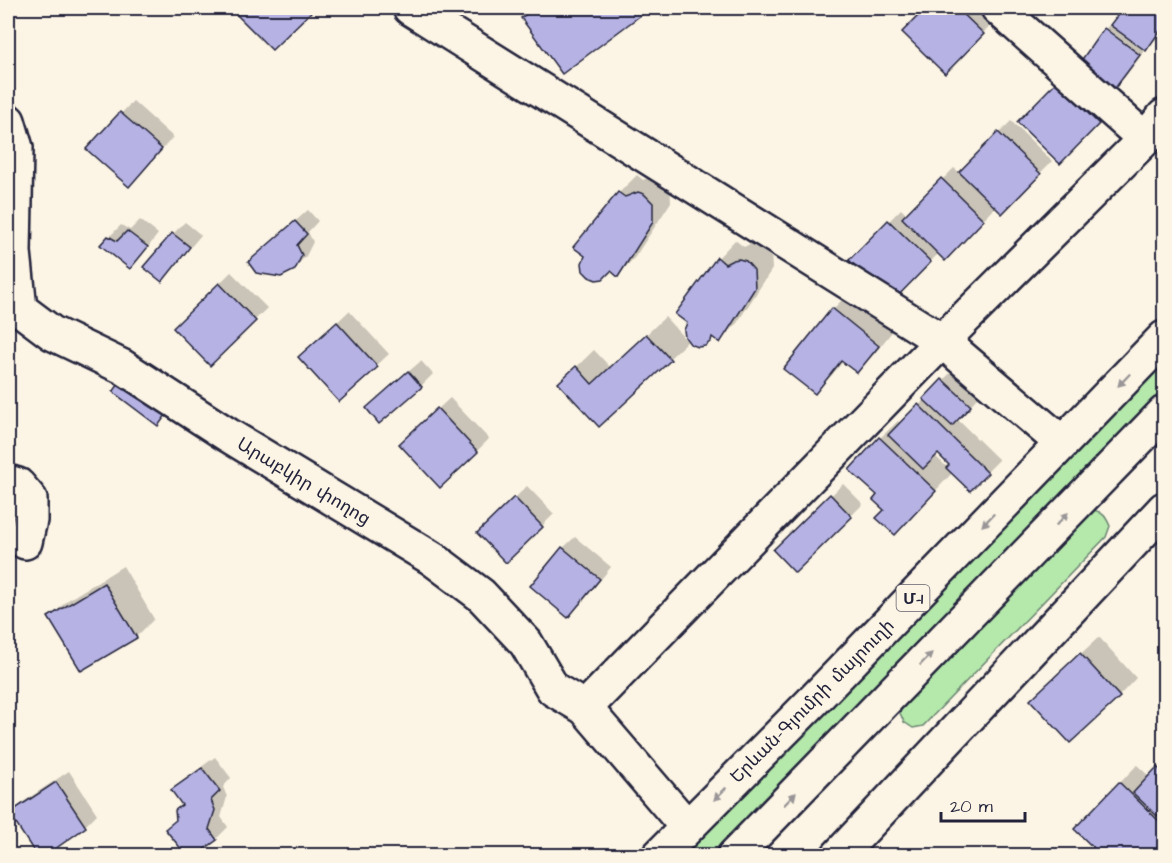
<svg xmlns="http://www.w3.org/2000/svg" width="1172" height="863" viewBox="0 0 1172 863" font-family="'Architects Daughter','Noto Sans Armenian',sans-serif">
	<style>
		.green { fill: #b5e9ab; stroke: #6c8673; stroke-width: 1.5 }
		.shadow { fill: #0003; fill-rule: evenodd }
		.building { fill: #b6b3e4; stroke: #22223b; stroke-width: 1.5 }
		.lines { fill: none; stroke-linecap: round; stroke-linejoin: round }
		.minor-casing { stroke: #22223b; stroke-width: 38 }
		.highway-casing { stroke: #22223b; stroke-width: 38 }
		.minor { stroke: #fcf5e5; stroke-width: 33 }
		.highway { stroke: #fcf5e5; stroke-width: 33 }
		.oneway { fill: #9a9698 }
		.labels { text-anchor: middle; stroke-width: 4.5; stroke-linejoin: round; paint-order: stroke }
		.shield { fill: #fcf5e5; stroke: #63616e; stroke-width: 1.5 }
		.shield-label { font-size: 16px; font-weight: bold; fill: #22223b }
		.street-label { font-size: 18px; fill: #22223b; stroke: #fcf5e5 }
	</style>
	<rect width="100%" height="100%" fill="#fcf5e5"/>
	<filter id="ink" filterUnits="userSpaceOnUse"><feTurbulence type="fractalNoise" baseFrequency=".0167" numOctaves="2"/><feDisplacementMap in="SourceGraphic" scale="12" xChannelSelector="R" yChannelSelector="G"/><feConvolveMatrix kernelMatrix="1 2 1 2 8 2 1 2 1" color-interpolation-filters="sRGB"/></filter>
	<g filter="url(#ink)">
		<g class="green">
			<path d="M1164 359V389L711 855 682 856Z"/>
			<path d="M1093 510C1103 512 1106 517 1110 526L1106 537 923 726 913 728 904 722 900 713 904 703 1086 513Z"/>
		</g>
		<g class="shadow">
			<path d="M241 8H313L272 48 237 12Z"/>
			<path d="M534 8H648L562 71 523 18Z"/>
			<path d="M928 8H981L995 21 945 71 904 32Z"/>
			<path d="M1125 8H1164V28L1158 37 1146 49 1125 77 1113 89 1105 29 1118 17Z"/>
			<path d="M1069 71 1109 111 1060 162 1019 122Z"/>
			<path d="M133 101 173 137 141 173 88 149Z"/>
			<path d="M1011 121 1052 161 1002 212 996 206 945 259 939 253 892 300 851 260 901 209 907 215 954 168 960 173Z"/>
			<path d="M637 175 643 180 656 175 670 185 671 202 635 257 618 275 619 193Z"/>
			<path d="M308 210 318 221 308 232 313 242 306 256 294 268 262 251Z"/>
			<path d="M140 220 158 234 142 255 130 267 109 237 121 225 130 230Z"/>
			<path d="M185 222 201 235 173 268 161 280 146 267 173 234Z"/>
			<path d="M735 240 744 247 752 243 758 242 771 252 772 269 737 323 720 341 714 336 704 344 689 340 599 425 560 383 594 350 611 368 665 317 687 341 686 330 718 258Z"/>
			<path d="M231 272 267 308 210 364 175 328Z"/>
			<path d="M850 292 895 328 875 353 857 371 844 360 832 375 815 392 833 309Z"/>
			<path d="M349 311 389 354 339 400 312 346Z"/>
			<path d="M421 361 433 374 421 386 380 396Z"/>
			<path d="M955 368 982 393 957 419 999 460 970 489 953 472 912 516 886 510 879 495 880 438 898 421 901 424ZM939 452 951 465 948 468 935 456Z"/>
			<path d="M450 398 489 439 477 451 413 432Z"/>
			<path d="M843 484 863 504 796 571 775 550Z"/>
			<path d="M527 486 554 514 506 561 479 534Z"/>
			<path d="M8 516 21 520 11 562 8 565Z"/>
			<path d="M575 537 611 567 580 605 568 616 563 548Z"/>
			<path d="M123 566 154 619 136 637 82 669 50 617 68 600Z"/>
			<path d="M1099 637 1136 678 1119 696 1050 682Z"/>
			<path d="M215 757 231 778 223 787 227 797 221 817 228 827 216 839 167 829 178 818 184 804 173 790 185 779Z"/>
			<path d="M1164 762V856H1104L1120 783 1137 765 1150 777Z"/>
			<path d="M69 771 97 814 85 826 42 856 11 814 23 802Z"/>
		</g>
		<g class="building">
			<path d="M239 8H315L272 50 234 12Z"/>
			<path d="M535 8H648L649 9 562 74 521 18Z"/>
			<path d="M926 8H957L984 34 945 74 902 32Z"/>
			<path d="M1123 8H1162L1164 10V25L1146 51 1110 25Z"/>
			<path d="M1104 28 1140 55 1113 91 1078 65Z"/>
			<path d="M1056 82 1099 124 1060 164 1017 122Z"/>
			<path d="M120 112 162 149 129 187 86 149Z"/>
			<path d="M998 132 1041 174 1002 214 959 172Z"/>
			<path d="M941 178 984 220 945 261 902 218Z"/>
			<path d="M618 192 625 197 638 192 644 194 653 203V222L618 277 611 271 603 279 596 280 589 277 583 271 582 263 585 256 573 247Z"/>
			<path d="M888 220 931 262 892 302 849 260Z"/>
			<path d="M295 221 307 234 297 245 302 255 295 270 281 277 256 273 248 262Z"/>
			<path d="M127 231 148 247 130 269 100 245 108 236 117 241Z"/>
			<path d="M172 233 190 247 162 282 143 267Z"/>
			<path d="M717 257 725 264 733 260 739 259 746 261 754 270 755 288 720 343 712 337 711 341 705 346 698 347 690 344 685 337 684 330 687 323 675 314Z"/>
			<path d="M219 283 256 321 210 366 173 328Z"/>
			<path d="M832 308 879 346 857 373 841 361 815 394 783 369Z"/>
			<path d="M337 322 378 367 339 402 298 357Z"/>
			<path d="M646 334 671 360 599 427 558 383 576 366 592 384Z"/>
			<path d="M408 371 422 387 379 424 366 408Z"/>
			<path d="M124 377 169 411 158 426 113 392Z"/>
			<path d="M942 379 971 406 952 426 923 399Z"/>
			<path d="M918 404 988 473 970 491 946 468 949 465 938 454 923 469 888 435Z"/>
			<path d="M437 408 478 452 440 488 399 444Z"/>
			<path d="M879 437 936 491 895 535 876 518 884 510 873 500 877 495 849 470Z"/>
			<path d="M830 494 852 517 795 573 773 550Z"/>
			<path d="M514 497 543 527 506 563 477 533Z"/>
			<path d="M562 547 600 579 568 618 530 586Z"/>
			<path d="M104 583 137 638 81 671 48 617Z"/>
			<path d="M1080 653 1120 697 1070 743 1030 700Z"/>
			<path d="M1157 767 1164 774V807L1157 816 1133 793Z"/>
			<path d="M202 768 220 791 211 800 215 810 209 829 217 840 195 856H187L165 829 176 820 175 810 182 805 171 790Z"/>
			<path d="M56 782 86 827 45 856H37L9 813Z"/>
			<path d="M1119 782 1164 826V856H1102L1074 829Z"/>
		</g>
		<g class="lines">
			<defs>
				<g id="minor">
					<path d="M410 8 942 341 1062 443"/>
					<path d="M998 8 1145 139"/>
					<path d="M8 121 16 148 14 252 20 309 52 333 123 367 228 435 433 559 481 595 526 643 553 689 585 708 687 827"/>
					<path d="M8 482 18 485 30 499V520L25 542"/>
					<path d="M585 708 942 341 1145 139 1164 116"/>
					<path d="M838 856 1164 509"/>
				</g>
				<g id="highway">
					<path d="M659 856 812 702 1164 338"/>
					<path d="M734 856 1164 413"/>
				</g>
			</defs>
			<use href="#minor" class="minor-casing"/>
			<use href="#highway" class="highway-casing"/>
			<use href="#minor" class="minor"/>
			<use href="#highway" class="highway"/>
		</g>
		<defs><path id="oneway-solid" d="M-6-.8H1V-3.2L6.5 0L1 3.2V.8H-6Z" transform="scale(1.5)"/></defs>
		<g class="oneway">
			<use href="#oneway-solid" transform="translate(1124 380) rotate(134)"/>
			<use href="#oneway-solid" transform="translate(1062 519) rotate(-46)"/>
			<use href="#oneway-solid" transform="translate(988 520) rotate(134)"/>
			<use href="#oneway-solid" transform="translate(926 659) rotate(-46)"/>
			<use href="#oneway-solid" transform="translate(720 794) rotate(135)"/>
			<use href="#oneway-solid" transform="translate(790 799) rotate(-46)"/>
		</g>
	</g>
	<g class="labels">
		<rect class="shield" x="896.5" y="585" width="33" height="26" rx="4.5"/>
		<g class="shield-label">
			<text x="913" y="604">Մ-1</text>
		</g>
		<g class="street-label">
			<text transform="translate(304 481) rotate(31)" y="6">Արաբկիր փողոց</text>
			<text transform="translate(812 701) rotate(-45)" y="6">Երևան-Գյումրի մայրուղի</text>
		</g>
	</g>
	<rect width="1172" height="863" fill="none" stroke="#fcf5e5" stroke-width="30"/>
	<rect x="15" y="15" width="1142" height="833" fill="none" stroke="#22223b" stroke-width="2" filter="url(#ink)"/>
	<path d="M941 812v9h84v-9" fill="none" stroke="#22223b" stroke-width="3"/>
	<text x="950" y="812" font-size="18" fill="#22223b" stroke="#fcf5e5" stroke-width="4.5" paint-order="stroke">20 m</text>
</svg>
